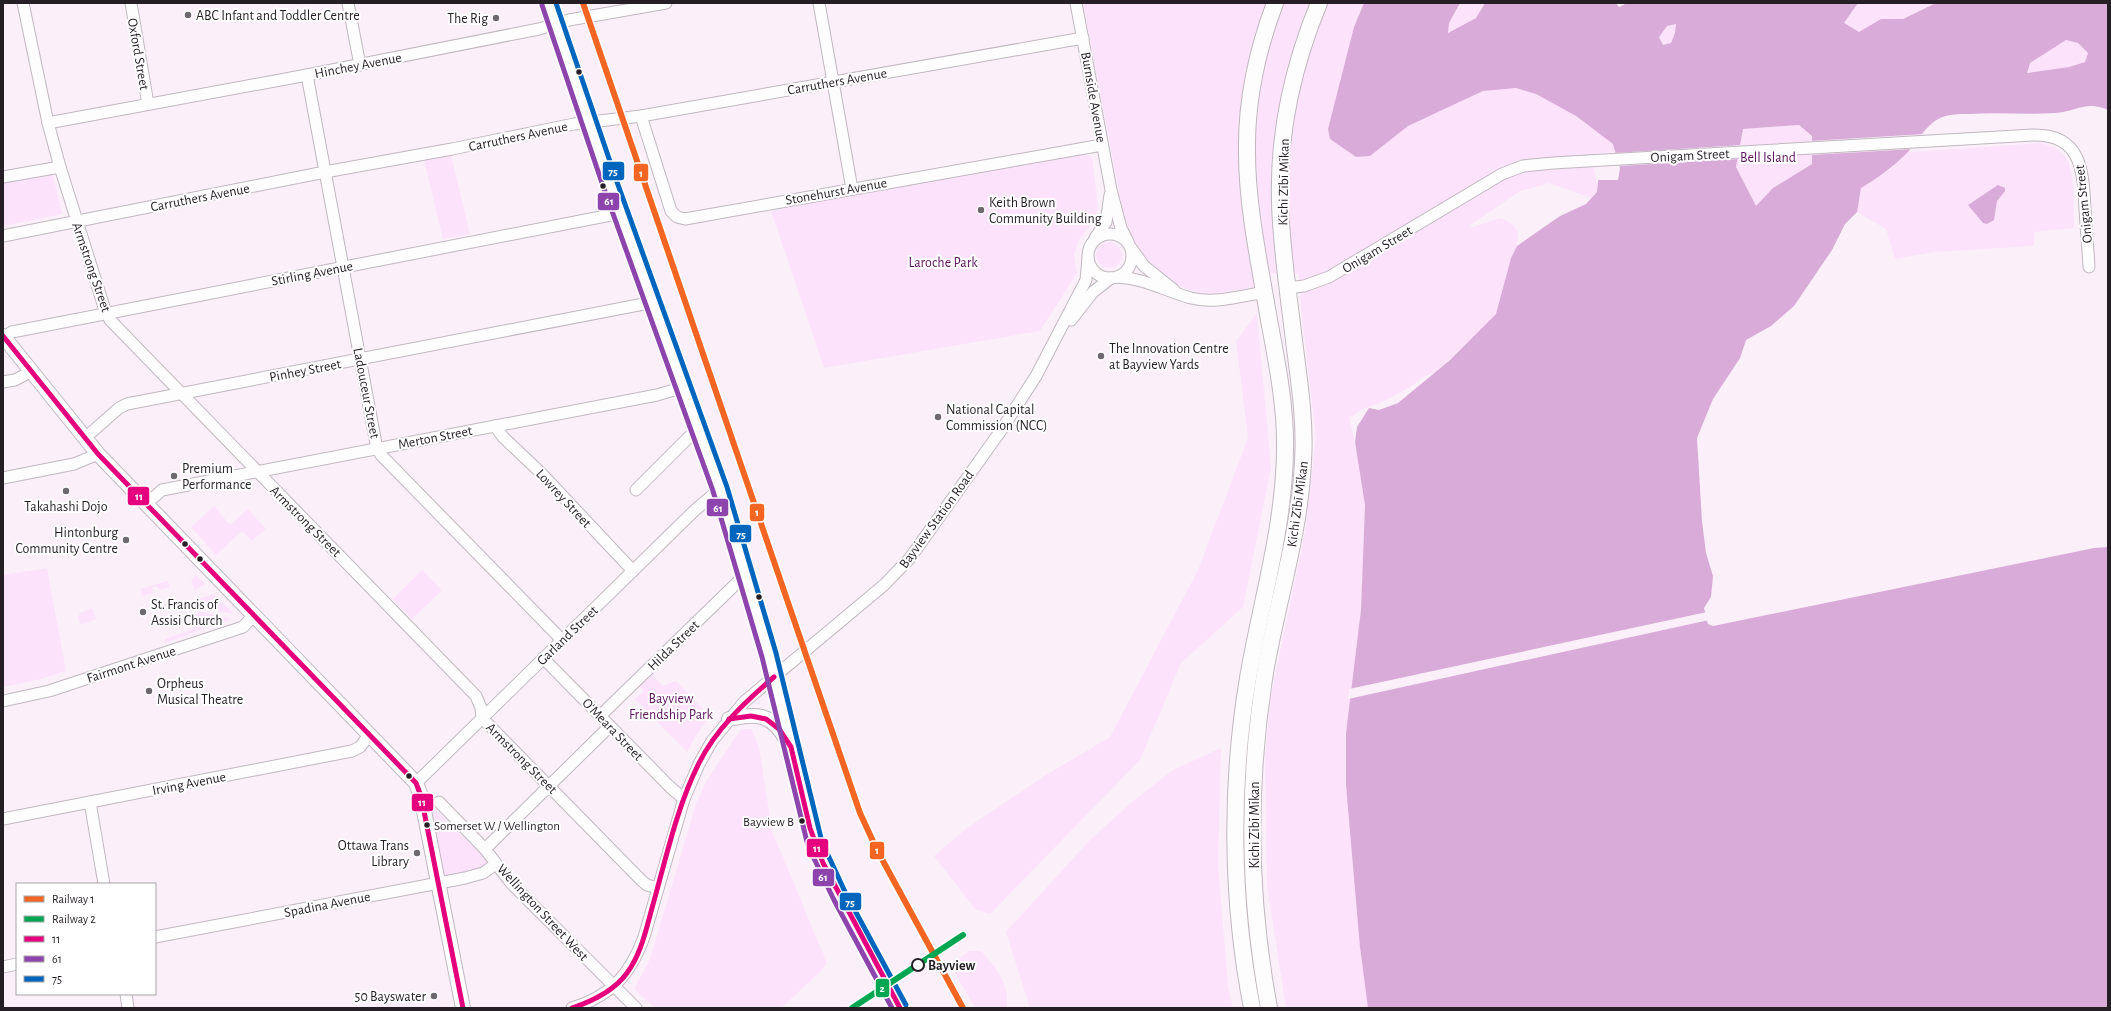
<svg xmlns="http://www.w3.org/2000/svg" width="2111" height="1011" viewBox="0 0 2111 1011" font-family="'Alegreya Sans',sans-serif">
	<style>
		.green { fill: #fce2fb }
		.water { fill: #d9abd8; fill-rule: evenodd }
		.pier { fill: #fbf0fa }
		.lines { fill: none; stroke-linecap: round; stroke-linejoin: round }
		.minor-casing { stroke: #c0b7bf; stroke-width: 13 }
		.major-casing { stroke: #c0b7bf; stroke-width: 16 }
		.highway-casing { stroke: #c0b7bf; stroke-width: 18 }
		.minor { stroke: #fefdfe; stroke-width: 11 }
		.major { stroke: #fefdfe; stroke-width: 14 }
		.highway { stroke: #fefdfe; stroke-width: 16 }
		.bus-1-casing { stroke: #fff; stroke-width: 8 }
		.bus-2-casing { stroke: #fff; stroke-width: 8 }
		.bus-3-casing { stroke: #fff; stroke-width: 8 }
		.bus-1 { stroke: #e5007d; stroke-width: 5 }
		.bus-2 { stroke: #8e44ad; stroke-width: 5 }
		.bus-3 { stroke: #0065bd; stroke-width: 5 }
		.rail-1-casing { stroke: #fff; stroke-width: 9 }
		.rail-2-casing { stroke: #fff; stroke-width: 9 }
		.rail-1 { stroke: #f26522; stroke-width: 6 }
		.rail-2 { stroke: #00a651; stroke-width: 6 }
		.poi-dot { fill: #706870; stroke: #fff; stroke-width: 1.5 }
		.bus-dot { fill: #251f25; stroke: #fff; stroke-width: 1.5 }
		.stop-dot { fill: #fff; stroke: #251f25; stroke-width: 2 }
		.labels { text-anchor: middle; stroke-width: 4; stroke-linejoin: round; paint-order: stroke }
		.bus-label { font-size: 13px; fill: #251f25; stroke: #fff; text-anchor: end }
		.poi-label { font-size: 14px; fill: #251f25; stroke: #fff; text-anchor: start }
		.street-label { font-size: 14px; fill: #251f25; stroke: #fff }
		.park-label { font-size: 14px; fill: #5c125d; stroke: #fff }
		.stop-label { font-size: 14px; font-weight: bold; fill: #251f25; stroke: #fff; text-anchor: start }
		.line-badge { stroke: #fff; stroke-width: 1.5 }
		.badge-label { font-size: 11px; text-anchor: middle; font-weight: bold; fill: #fff }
	</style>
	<rect width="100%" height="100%" fill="#fbf0fa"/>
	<g class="green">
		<path d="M1083 3H1267L1250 56 1244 89 1256 286C1239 290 1222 294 1204 293 1186 291 1162 279 1150 266 1136 251 1127 226 1122 207Z"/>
		<path d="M1282 3H1364L1354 27 1331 139 1356 157 1370 156 1408 126 1483 91 1516 88 1536 94 1576 116 1613 144 1616 151 1593 154C1591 165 1598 179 1597 192L1591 198 1549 183 1520 191 1469 226 1472 227 1501 218 1513 225 1518 232 1517 246 1511 258 1497 314 1436 372 1423 377 1412 386 1386 400 1359 411 1352 417 1349 416 1361 472 1365 505 1361 610 1368 1008H1286L1267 885 1265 757 1271 695 1305 533 1316 438 1301 307 1299 274 1268 273 1253 156 1262 73Z"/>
		<path d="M1460 3H1485L1476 18 1447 33 1449 23Z"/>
		<path d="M1858 3H1936L1903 19H1881L1859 32 1844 23Z"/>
		<path d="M1676 24 1675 33 1671 43 1663 45 1659 37 1667 25Z"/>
		<path d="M2066 40 2078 43 2088 54 2085 62 2069 67 2027 73 2030 63Z"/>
		<path d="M1799 125 1812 136V164L1773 188 1756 207 1736 167 1743 129Z"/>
		<path d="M2041 143C2048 145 2057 148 2063 154 2077 168 2073 209 2074 228L2034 232V246L1933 252 1895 259 1886 229 1857 212 1861 188 1889 170 1908 152Z"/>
		<path d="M1083 154 1092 157 1098 206 1094 221 1079 240 1074 255 1077 273 1040 331 824 368 771 211 916 181Z"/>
		<path d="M451 155 470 234 443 239 424 160Z"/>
		<path d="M53 175 62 214 3 226V183Z"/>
		<circle cx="1109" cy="255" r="13"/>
		<path d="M1257 313 1271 468 1243 607 1181 663 1140 760 990 914 975 909 934 856 967 828 1046 775 1110 737 1198 570 1248 438 1236 341Z"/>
		<path d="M214 506 230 525 248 509 266 529 252 541 242 531 216 555 191 527Z"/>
		<path d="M47 568 66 671 41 679 3 687V575Z"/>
		<path d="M422 570 442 590 412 619 393 599Z"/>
		<path d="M195 574 205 584 195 590 191 582Z"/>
		<path d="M168 581 170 587 160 590 157 586 152 587 153 593 143 596 140 589Z"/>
		<path d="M214 594 232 612V614L199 606 198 598H201Z"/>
		<path d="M92 608 97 619 81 625 78 617 80 613Z"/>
		<path d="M199 611 231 619 165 643V639L191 630 194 626 189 617 199 613Z"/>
		<path d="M650 673 663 686 676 681 710 716 696 735 687 752 635 699 644 691 638 685Z"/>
		<path d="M741 729H751L759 747 772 831 827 963 821 971 781 1008H655L634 989 650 959 696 804 707 780Z"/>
		<path d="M1221 748 1218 865 1228 985 1233 1008H1030L1006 932 1089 841 1133 801 1173 770Z"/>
		<path d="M435 809 485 858 486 864 482 868 450 877 446 876 443 872 431 811Z"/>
		<path d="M970 951H981C997 969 1009 983 1007 1008H975L950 964Z"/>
	</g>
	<g class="water">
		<path d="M1364 3H1460L1449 23 1448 33 1476 18 1485 3H1616L1619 7 1627 3H1858L1844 23 1859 32 1881 19H1903L1936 3H2108V110C2086 100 2076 112 2055 113 2027 115 1998 112 1970 114 1961 114 1948 114 1940 118 1925 125 1918 142 1907 153 1893 167 1878 178 1861 188L1857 212 1845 224 1832 250 1794 306 1771 326 1746 340 1740 358 1713 399 1697 438 1702 521 1706 553 1713 576 1711 597 1704 608 1708 624 1713 626 2094 548 2108 547V1008H1368L1360 947 1346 785V733L1361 610 1365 505 1355 442 1357 427 1369 408 1379 410 1398 403 1449 361 1496 314 1511 258 1517 246 1560 216 1586 204 1597 192 1598 180H1618L1620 168 1613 144 1576 116 1536 94 1516 88 1483 91 1408 126 1370 156 1356 157 1330 139 1328 129 1354 27ZM1676 24 1675 33 1671 43 1663 45 1659 37 1667 26ZM2066 40 2078 43 2088 53 2085 62 2069 67 2027 73 2030 63ZM1799 125 1812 136V164L1773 188 1756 206 1736 167 1743 129Z"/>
		<path d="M1998 185 2005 188V191L1997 201 1994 220 1987 224 1983 223 1968 205Z"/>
	</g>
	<g class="pier">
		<path d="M1925 134 1913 149 1810 155V141Z"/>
		<path d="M1742 145 1739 159 1618 166 1614 153Z"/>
		<path d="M1707 612 1709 620 1348 699 1349 689Z"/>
	</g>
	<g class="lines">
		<defs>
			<g id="minor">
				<path d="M23 3 48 123 60 167 104 307 110 320 476 696 481 708 482 718 642 881 647 885 658 888"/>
				<path d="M131 3 148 104"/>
				<path d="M348 3 360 65"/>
				<path d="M819 3 852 189"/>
				<path d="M1076 3 1111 190 1121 228 1128 242"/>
				<path d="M307 75 377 449 381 455 562 640"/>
				<path d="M641 116 671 211 677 217 685 219 1102 145"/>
				<path d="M48 123 307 75 539 29 569 20 666 3"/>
				<path d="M3 177 60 167"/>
				<circle cx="1110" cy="256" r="22"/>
				<path d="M3 236 325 172 452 149 574 124 641 116 1083 38"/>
				<path d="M1095 238 1106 222 1110 195"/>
				<path d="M1131 248 1144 266 1174 290"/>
				<path d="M1117 277C1143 278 1166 291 1191 298 1215 304 1241 296 1265 292"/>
				<path d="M1287 288 1304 286 1329 277 1502 174 1523 166 1553 163 2033 135C2082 134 2083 171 2085 209 2086 228 2088 248 2089 267"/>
				<path d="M1071 320 1093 292 1111 278"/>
				<path d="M4 337 12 332 621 213"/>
				<path d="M3 382 15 380 30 372"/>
				<path d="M495 426 503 437 542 474 633 571"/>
				<path d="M85 438 119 408 127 404 654 302"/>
				<path d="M3 478 74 464 98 454"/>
				<path d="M636 490 690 436 700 433"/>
				<path d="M141 500 153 498 162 490 657 395 684 387"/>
				<path d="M543 658 670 787 684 799"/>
				<path d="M3 701 49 691 243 627 253 616"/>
				<path d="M600 716 746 574"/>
				<path d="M416 783 695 510 720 489"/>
				<path d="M90 802 104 884"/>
				<path d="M439 802 485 849 511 883 636 1008"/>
				<path d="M3 819 352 751 360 747 369 735"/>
				<path d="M485 849 610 726"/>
				<path d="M155 937 465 878 483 873 496 864"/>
				<path d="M3 967 17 964"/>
				<path d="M126 994 128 1008"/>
				<path d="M572 1008C611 996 630 975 644 937L684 799 699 764 712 741 744 702 884 585 910 558 1002 429 1036 376 1086 280 1088 258"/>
			</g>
			<g id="major">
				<path d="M549 3 610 184 654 302 720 489 769 655 796 772 815 844 840 897 900 1008"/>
				<path d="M3 336 98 454 416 783 421 796 463 1008"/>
				<path d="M729 719C756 713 771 713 786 739"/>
			</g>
			<g id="highway">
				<path d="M1252 1008C1231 901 1230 785 1248 678 1261 602 1284 528 1285 451 1286 407 1277 363 1269 320 1260 266 1247 207 1247 153 1246 102 1257 51 1275 3"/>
				<path d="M1269 1008C1248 896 1247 780 1266 667 1278 599 1300 532 1303 461 1306 416 1297 369 1292 324 1287 284 1281 243 1280 202 1278 134 1293 66 1319 3"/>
			</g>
		</defs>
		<use href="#minor" class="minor-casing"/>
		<use href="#major" class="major-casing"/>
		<use href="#highway" class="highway-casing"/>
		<use href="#minor" class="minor"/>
		<use href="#major" class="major"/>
		<use href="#highway" class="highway"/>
		<defs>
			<g id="bus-1">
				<path d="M3 336 98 454 416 783 421 796 463 1008"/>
				<path d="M729 719 751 716 766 719 779 729 791 747 810 828 823 863 900 1008"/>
				<path d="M572 1008C593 1001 614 991 627 973 641 954 646 930 652 908 666 859 676 809 699 763 716 729 745 702 774 677"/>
			</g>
			<path id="bus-2" d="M542 5 603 186 713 491 762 657 808 846 834 900 892 1008"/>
			<path id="bus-3" d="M556 3 617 182 727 487 776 653 822 842 846 894 906 1005"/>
		</defs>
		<use href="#bus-1" class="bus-1-casing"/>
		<use href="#bus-2" class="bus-2-casing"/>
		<use href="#bus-3" class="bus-3-casing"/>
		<use href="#bus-1" class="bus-1"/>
		<use href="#bus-2" class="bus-2"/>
		<use href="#bus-3" class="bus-3"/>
		<defs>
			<path id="rail-1" d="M583 3 860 813 877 850 963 1008"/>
			<path id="rail-2" d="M852 1008 963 935"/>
		</defs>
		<use href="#rail-1" class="rail-1-casing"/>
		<use href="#rail-2" class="rail-2-casing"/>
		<use href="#rail-1" class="rail-1"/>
		<use href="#rail-2" class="rail-2"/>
	</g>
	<g class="poi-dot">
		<circle cx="188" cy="15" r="4"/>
		<circle cx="496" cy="18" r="4"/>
		<circle cx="981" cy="210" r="4"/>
		<circle cx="1101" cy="356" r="4"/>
		<circle cx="938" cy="417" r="4"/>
		<circle cx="174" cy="476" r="4"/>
		<circle cx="66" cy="491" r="4"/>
		<circle cx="126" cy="540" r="4"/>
		<circle cx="143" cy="612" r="4"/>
		<circle cx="149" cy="691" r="4"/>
		<circle cx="417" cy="853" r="4"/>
		<circle cx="434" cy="996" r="4"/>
	</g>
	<g class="bus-dot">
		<circle cx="579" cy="72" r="3.5"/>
		<circle cx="603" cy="186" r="3.5"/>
		<circle cx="185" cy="544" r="3.5"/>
		<circle cx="200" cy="559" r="3.5"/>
		<circle cx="759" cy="597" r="3.5"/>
		<circle cx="409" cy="776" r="3.5"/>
		<circle cx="802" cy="821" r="3.5"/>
		<circle cx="427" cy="825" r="3.5"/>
	</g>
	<circle class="stop-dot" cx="918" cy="965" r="6"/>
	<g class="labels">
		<g class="bus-label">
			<text x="794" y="826">Bayview B</text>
			<text x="434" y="830" text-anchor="start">Somerset W / Wellington</text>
		</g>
		<g class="poi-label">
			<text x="196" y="20">ABC Infant and Toddler Centre</text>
			<text x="488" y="23" text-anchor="end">The Rig</text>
			<text x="989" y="207">Keith Brown<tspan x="989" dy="16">Community Building</tspan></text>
			<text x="1109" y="353">The Innovation Centre<tspan x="1109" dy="16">at Bayview Yards</tspan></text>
			<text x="946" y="414">National Capital<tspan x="946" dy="16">Commission (NCC)</tspan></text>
			<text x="182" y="473">Premium<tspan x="182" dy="16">Performance</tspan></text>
			<text x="66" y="511" text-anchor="middle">Takahashi Dojo</text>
			<text x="118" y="537" text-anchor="end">Hintonburg<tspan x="118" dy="16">Community Centre</tspan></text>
			<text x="151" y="609">St. Francis of<tspan x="151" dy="16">Assisi Church</tspan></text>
			<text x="157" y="688">Orpheus<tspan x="157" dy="16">Musical Theatre</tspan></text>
			<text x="409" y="850" text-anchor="end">Ottawa Trans<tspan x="409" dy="16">Library</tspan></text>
			<text x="426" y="1001" text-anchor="end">50 Bayswater</text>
		</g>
		<g class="street-label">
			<text transform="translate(139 54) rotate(80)" y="5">Oxford Street</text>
			<text transform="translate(358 65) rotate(-11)" y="5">Hinchey Avenue</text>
			<text transform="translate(837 81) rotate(-10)" y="5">Carruthers Avenue</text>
			<text transform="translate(1094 97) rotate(80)" y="5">Burnside Avenue</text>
			<text transform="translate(518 136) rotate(-12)" y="5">Carruthers Avenue</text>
			<text transform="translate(1690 155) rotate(-3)" y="5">Onigam Street</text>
			<text transform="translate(1283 182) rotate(-89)" y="5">Kichi Zībī Mīkan</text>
			<text transform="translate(836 191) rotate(-10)" y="5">Stonehurst Avenue</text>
			<text transform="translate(200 197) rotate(-11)" y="5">Carruthers Avenue</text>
			<text transform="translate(2083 204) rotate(-96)" y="5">Onigam Street</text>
			<text transform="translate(1377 249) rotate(-31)" y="5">Onigam Street</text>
			<text transform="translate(92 267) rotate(71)" y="5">Armstrong Street</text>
			<text transform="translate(312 273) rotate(-11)" y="5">Stirling Avenue</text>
			<text transform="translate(305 370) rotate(-11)" y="5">Pinhey Street</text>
			<text transform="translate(367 393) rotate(79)" y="5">Ladouceur Street</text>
			<text transform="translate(435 437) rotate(-11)" y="5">Merton Street</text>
			<text transform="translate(564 498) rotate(47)" y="5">Lowrey Street</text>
			<text transform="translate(1297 504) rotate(-82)" y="5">Kichi Zībī Mīkan</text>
			<text transform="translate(936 519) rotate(-54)" y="5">Bayview Station Road</text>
			<text transform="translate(306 521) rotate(45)" y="5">Armstrong Street</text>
			<text transform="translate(567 635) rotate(-44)" y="5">Garland Street</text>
			<text transform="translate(673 645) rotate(-44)" y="5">Hilda Street</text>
			<text transform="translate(131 664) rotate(-18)" y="5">Fairmont Avenue</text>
			<text transform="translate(613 729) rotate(46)" y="5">O'Meara Street</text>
			<text transform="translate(522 758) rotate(45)" y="5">Armstrong Street</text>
			<text transform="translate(189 783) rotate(-11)" y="5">Irving Avenue</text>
			<text transform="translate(1254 825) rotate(-90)" y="5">Kichi Zībī Mīkan</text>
			<text transform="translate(327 904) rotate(-11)" y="5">Spadina Avenue</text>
			<text transform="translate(543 912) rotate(47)" y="5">Wellington Street West</text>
		</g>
		<g class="park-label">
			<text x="1768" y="162">Bell Island</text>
			<text x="943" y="267">Laroche Park</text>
			<text x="671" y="703">Bayview<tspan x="671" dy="16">Friendship Park</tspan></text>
		</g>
		<g class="stop-label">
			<text x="928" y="970">Bayview</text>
		</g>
	</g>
	<g class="line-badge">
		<rect x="602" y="161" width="23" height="20" rx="4" fill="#0065bd"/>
		<rect x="633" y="163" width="16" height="19" rx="4" fill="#f26522"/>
		<rect x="597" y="192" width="23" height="19" rx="4" fill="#8e44ad"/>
		<rect x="127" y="486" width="23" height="20" rx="4" fill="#e5007d"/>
		<rect x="706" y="498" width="23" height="19" rx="4" fill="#8e44ad"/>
		<rect x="749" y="503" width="16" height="19" rx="4" fill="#f26522"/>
		<rect x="729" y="524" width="23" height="19" rx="4" fill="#0065bd"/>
		<rect x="411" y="793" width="23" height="19" rx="4" fill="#e5007d"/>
		<rect x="806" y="838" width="23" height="20" rx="4" fill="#e5007d"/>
		<rect x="869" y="841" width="16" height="19" rx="4" fill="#f26522"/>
		<rect x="812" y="868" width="23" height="19" rx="4" fill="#8e44ad"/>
		<rect x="839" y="892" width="23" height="19" rx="4" fill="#0065bd"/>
		<rect x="875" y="978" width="15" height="20" rx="4" fill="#00a651"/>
	</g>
	<g class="badge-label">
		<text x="613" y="175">75</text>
		<text x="641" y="177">1</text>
		<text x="609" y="205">61</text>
		<text x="139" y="500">11</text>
		<text x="718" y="512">61</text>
		<text x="757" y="516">1</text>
		<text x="741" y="538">75</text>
		<text x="422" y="806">11</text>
		<text x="817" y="852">11</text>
		<text x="877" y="854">1</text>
		<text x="823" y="881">61</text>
		<text x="850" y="906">75</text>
		<text x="882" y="992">2</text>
	</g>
	<rect width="2111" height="1011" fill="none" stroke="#251f25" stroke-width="8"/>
	<rect x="16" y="883" width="140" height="112" fill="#ffffff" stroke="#a8a5a8"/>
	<rect x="24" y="896" width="20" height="6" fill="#f26522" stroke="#a8a5a8"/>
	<text x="52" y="903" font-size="12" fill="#251f25">Railway 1</text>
	<rect x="24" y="916" width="20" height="6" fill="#00a651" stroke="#a8a5a8"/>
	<text x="52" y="923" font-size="12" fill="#251f25">Railway 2</text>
	<rect x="24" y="936" width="20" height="6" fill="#e5007d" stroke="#a8a5a8"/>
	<text x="52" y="943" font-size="12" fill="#251f25">11</text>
	<rect x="24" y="956" width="20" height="6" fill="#8e44ad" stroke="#a8a5a8"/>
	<text x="52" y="963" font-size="12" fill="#251f25">61</text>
	<rect x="24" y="976" width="20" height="6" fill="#0065bd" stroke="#a8a5a8"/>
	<text x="52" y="983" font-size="12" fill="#251f25">75</text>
</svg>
